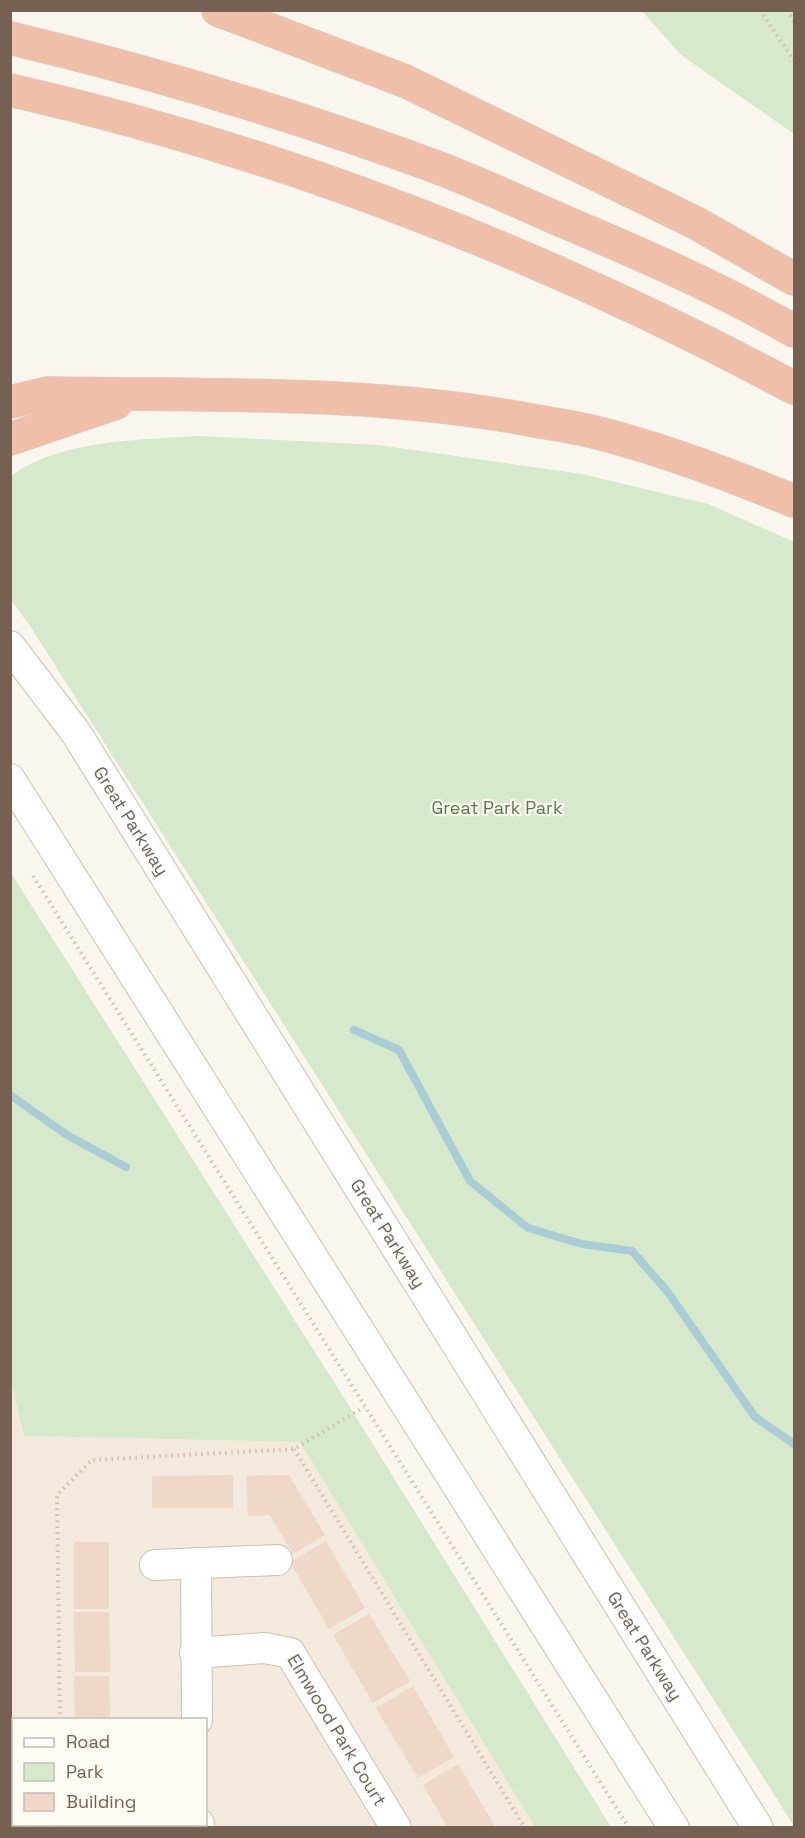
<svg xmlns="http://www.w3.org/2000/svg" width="805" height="1838" viewBox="0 0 805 1838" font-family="'Space Grotesk',sans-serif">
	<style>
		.residential { fill: #f3e9dc; fill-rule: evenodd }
		.green { fill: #d6e9cc }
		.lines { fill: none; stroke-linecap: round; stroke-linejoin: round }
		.stream { stroke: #a9ccd5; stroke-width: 8 }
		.building { fill: #efd8c7 }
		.minor-casing { stroke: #cdbfb3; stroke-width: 32 }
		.highway-casing { stroke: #d9d2ce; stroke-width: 34 }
		.path { stroke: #d4bca9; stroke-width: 4; stroke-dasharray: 1.5 4.5; stroke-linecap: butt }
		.minor { stroke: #fff; stroke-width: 30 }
		.highway { stroke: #efbfaa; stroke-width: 33 }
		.labels { text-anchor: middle; stroke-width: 4.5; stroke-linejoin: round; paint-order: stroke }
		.park-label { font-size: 18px; fill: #557a4a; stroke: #fefaf4 }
		.street-label { font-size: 18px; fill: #766051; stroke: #fefaf4 }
	</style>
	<rect width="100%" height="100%" fill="#fbf6ed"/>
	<path class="residential" d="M10 1378 24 1436 300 1442 535 1827H11ZM14 1720H206V1824H14Z"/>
	<g class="green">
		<path d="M642 11H794V134L681 55Z"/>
		<path d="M199 436 378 445 582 474 708 504 794 542V1826L30 626 11 600V476C61 439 139 440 199 436Z"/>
		<path d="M11 873 346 1401 611 1827H535L300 1442 24 1436 10 1378Z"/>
	</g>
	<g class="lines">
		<g class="stream">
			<path d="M354 1030 399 1050 470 1181 528 1228 582 1244 632 1251 667 1291 755 1417 794 1444"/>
			<path d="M10 1095 67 1135 126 1167"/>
		</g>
	</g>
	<g class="building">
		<path d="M233 1475V1508H152V1476Z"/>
		<path d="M289 1475 325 1535 293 1554 270 1515 248 1516 246 1476Z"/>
		<path d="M326 1541 365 1608 329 1629 290 1562Z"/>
		<rect x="74" y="1542" width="35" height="67"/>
		<path d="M74 1612H109L110 1672H75Z"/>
		<path d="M369 1614 410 1681 373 1703 333 1635Z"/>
		<path d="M74 1676H109L110 1720H75Z"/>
		<path d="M413 1686 454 1757 418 1778 376 1708Z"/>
		<path d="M458 1764 496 1828H448L423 1785Z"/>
		<rect x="69" y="1824" width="46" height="4"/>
	</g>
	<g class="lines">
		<defs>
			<g id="minor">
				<path id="s1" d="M10 646 76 733 758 1828"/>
				<path d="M10 779 674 1828"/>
				<path d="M196 1563 197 1720"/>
				<path d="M155 1565 277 1560"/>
				<path id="s2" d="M195 1653 265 1648 290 1653 396 1828"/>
				<path d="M199 1824V1828"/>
			</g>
			<g id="highway">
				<path d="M218 10 405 81 696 223 794 279"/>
				<path d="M10 38C153 72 294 115 431 165 477 182 521 203 565 222 643 255 721 289 794 331"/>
				<path d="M10 90C283 152 549 256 794 388"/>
				<path d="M10 402 48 393C213 396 373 390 536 421 558 425 581 428 602 434 668 451 732 476 794 501"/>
				<path d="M10 439 116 403"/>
			</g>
		</defs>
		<use href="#minor" class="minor-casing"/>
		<use href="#highway" class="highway-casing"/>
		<g class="path">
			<path d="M760 10 794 61"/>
			<path d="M787 10 794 22"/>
			<path d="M33 876 629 1828"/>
			<path d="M294 1449 525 1828"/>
			<path d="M60 1720 57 1495 92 1460 294 1449 364 1407"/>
			<path d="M10 1802H14"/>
		</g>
		<use href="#minor" class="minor"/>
		<use href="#highway" class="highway"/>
	</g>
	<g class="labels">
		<g class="park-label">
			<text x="497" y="814">Great Park Park</text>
		</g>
		<g class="street-label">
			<text dy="6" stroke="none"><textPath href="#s1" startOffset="213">Great Parkway</textPath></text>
			<text dy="6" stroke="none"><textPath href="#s1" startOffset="699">Great Parkway</textPath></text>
			<text dy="6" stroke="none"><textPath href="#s1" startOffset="1185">Great Parkway</textPath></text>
			<text dy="6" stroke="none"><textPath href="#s2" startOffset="186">Elmwood Park Court</textPath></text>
		</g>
	</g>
	<rect width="805" height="1838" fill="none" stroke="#766051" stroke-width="24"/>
	<rect x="12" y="1718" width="195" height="108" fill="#fefaf4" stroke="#c8bcb3" stroke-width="1.5"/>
	<rect x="24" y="1738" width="30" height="9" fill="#ffffff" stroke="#c8bcb3" stroke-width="1.5"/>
	<text x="66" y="1748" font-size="18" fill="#766051">Road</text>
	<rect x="24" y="1763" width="30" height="18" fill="#d6e9cc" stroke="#c8bcb3" stroke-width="1.5"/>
	<text x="66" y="1778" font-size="18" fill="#766051">Park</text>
	<rect x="24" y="1793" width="30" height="18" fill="#efd8c7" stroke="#c8bcb3" stroke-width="1.5"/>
	<text x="66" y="1808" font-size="18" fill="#766051">Building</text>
</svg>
